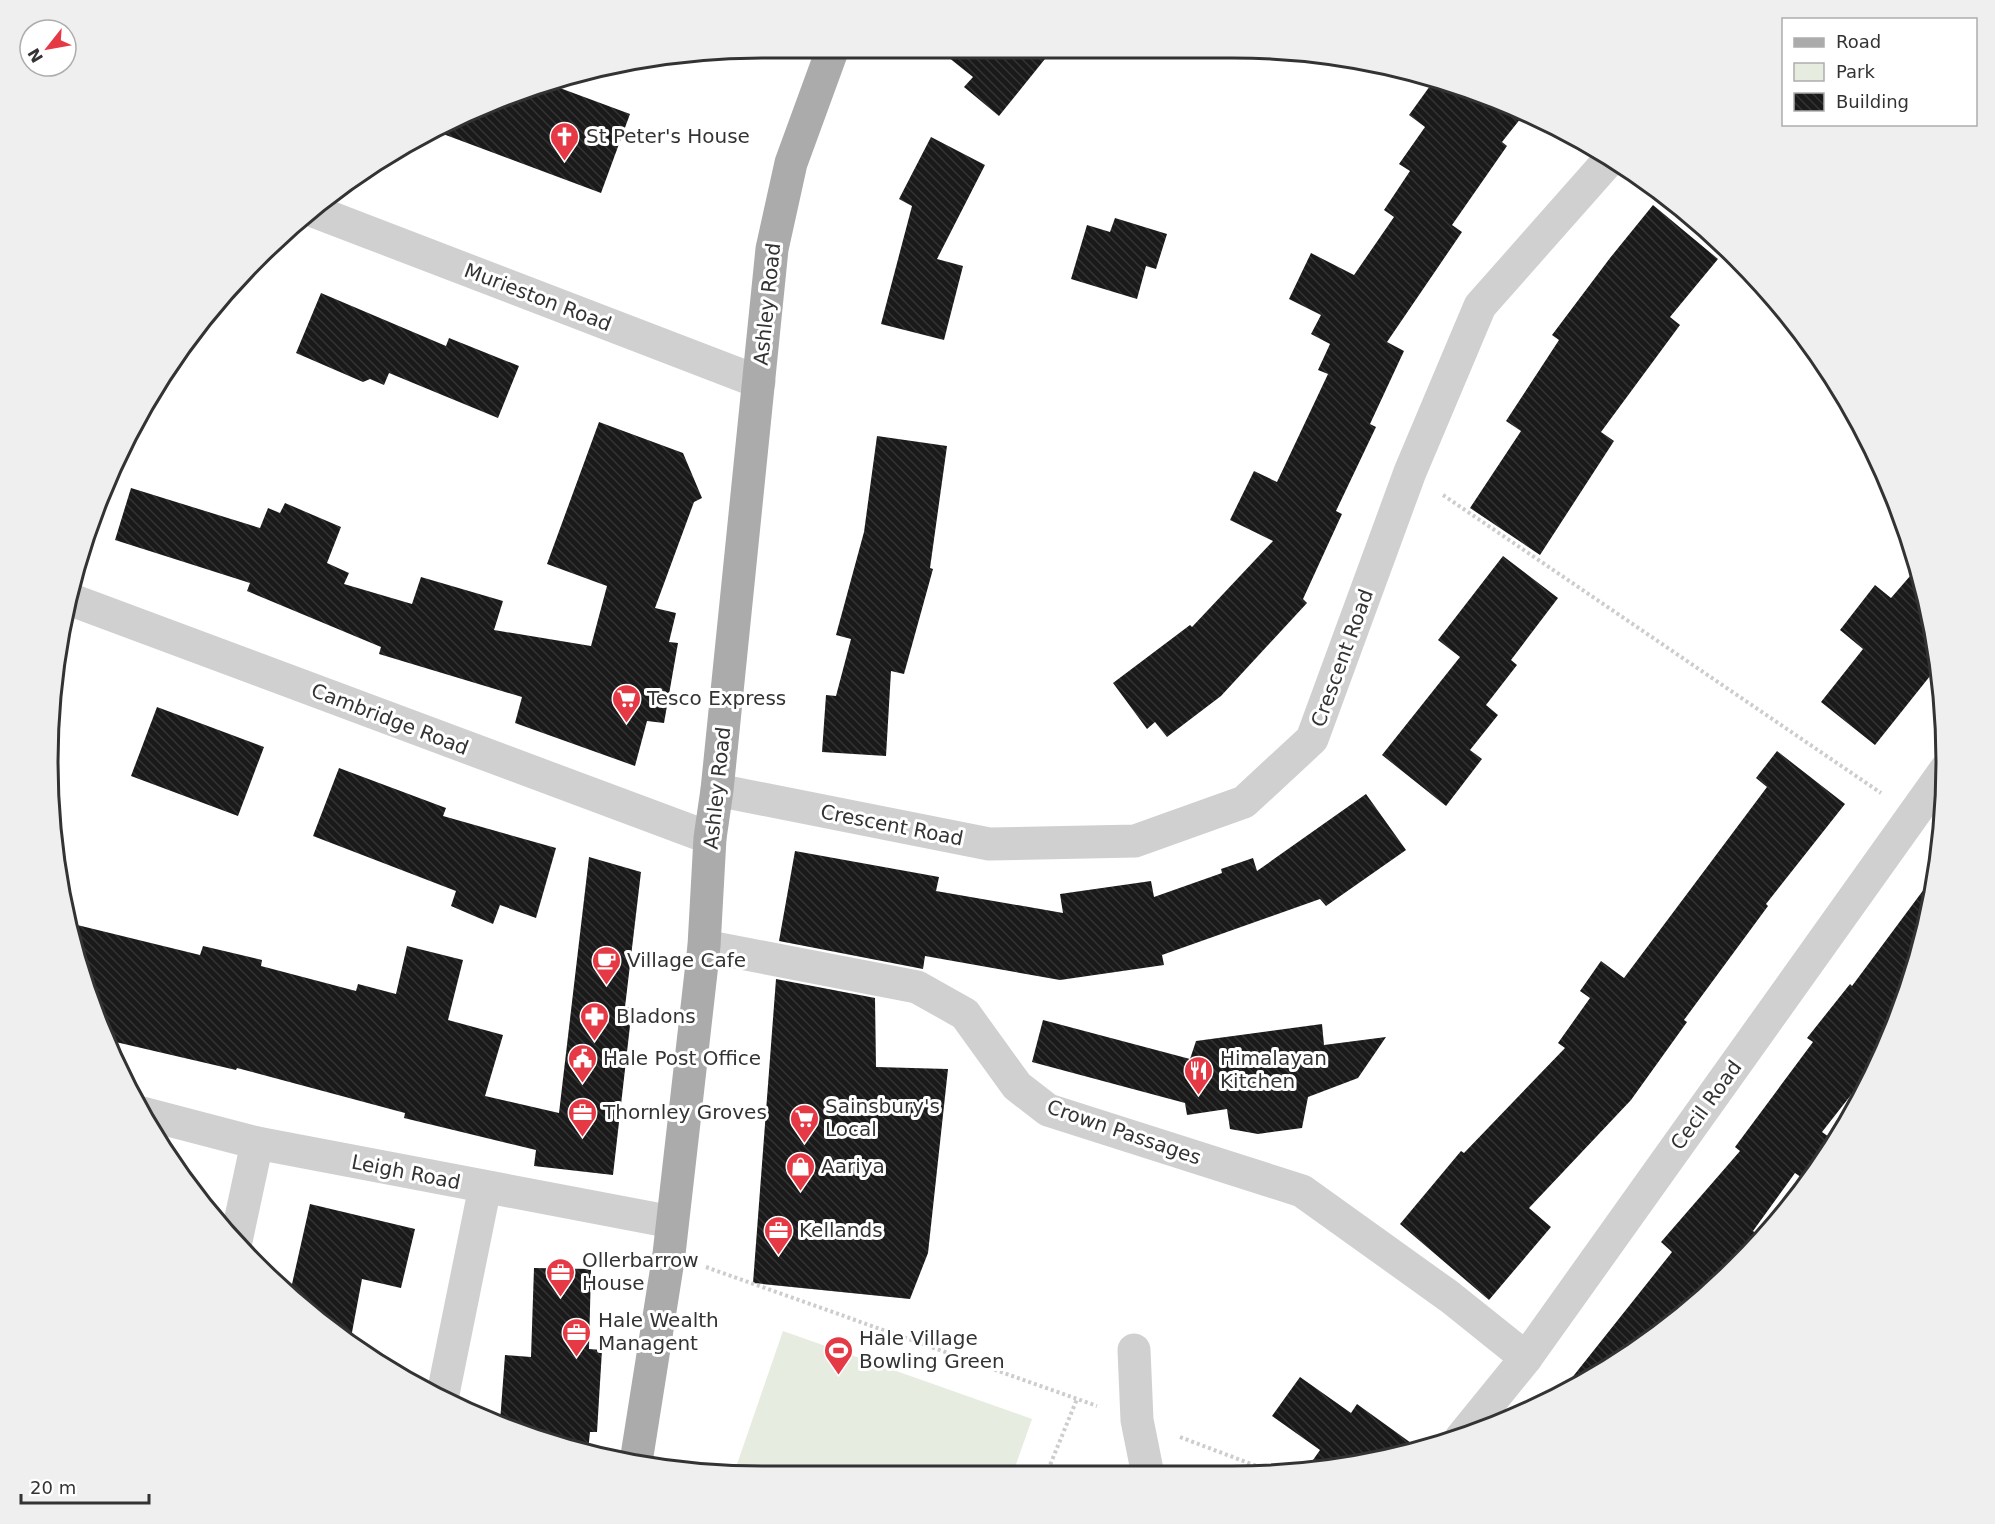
<svg xmlns="http://www.w3.org/2000/svg" width="1995" height="1524" viewBox="0 0 1995 1524" font-family="'DejaVu Sans',sans-serif">
	<style>
		.park { fill: #e6ecdf }
		.building { fill: url(#building-back-hatch) }
		.lines { fill: none; stroke-linecap: round; stroke-linejoin: round }
		.path { stroke: #cdcdcd; stroke-width: 4; stroke-dasharray: 3 3; stroke-linecap: butt }
		.minor { stroke: #d0d0d0; stroke-width: 33 }
		.major { stroke: #ababab; stroke-width: 33 }
		.labels { text-anchor: middle; stroke-width: 6; stroke-linejoin: round; paint-order: stroke }
		.poi-label { font-size: 20px; fill: #333; stroke: #fff; text-anchor: start }
		.street-label { font-size: 20px; fill: #333; stroke: #fff }
		.rim { fill: none; stroke: #333; stroke-width: 3 }
	</style>
	<defs>
		<pattern id="building-back-hatch" width="6" height="6" patternUnits="userSpaceOnUse" patternTransform="scale(1.5)"><rect width="6" height="6" fill="#1a1a1a"/><path d="M-1 5l2 2M0 0l6 6M5-1l2 2" fill="none" stroke="#333"/></pattern>
	</defs>
	<rect width="100%" height="100%" fill="#fff"/>
	<path class="park" d="M783 1331 1032 1419 1014 1470H735Z"/>
	<g class="building">
		<path d="M938 49H1053L999 116 964 87 973 77Z"/>
		<path d="M1435 79 1525 113 1502 142 1507 146 1452 225 1462 232 1387 342 1404 351 1370 424 1376 427 1336 511 1342 514 1303 599 1307 603 1221 696 1167 737 1155 722 1147 729 1113 683 1190 625 1192 627 1273 541 1230 520 1254 471 1277 482 1328 374 1318 370 1330 344 1311 334 1321 315 1289 299 1311 253 1354 275 1394 217 1384 210 1410 171 1399 164 1425 127 1409 115Z"/>
		<path d="M549 84 630 114 601 193 435 131Z"/>
		<path d="M931 137 985 165 937 259 963 266 944 340 881 324 912 206 899 199Z"/>
		<path d="M1653 205 1718 259 1670 317 1680 325 1601 432 1614 441 1540 555 1470 508 1521 431 1506 421 1559 340 1552 335 1610 258Z"/>
		<path d="M1115 218 1167 234 1156 269 1146 266 1137 299 1071 279 1087 225 1110 232Z"/>
		<path d="M321 293 446 346 449 338 519 366 498 418 389 373 384 385 370 379 363 382 296 353Z"/>
		<path d="M599 422 683 453 702 498 694 502 655 608 676 613 669 642 678 643 664 723 647 721 635 766 515 723 522 697 379 654 381 647 247 591 250 583 115 540 131 488 260 528 268 508 280 513 285 503 341 527 327 563 349 573 344 584 412 604 421 577 503 601 494 630 591 646 607 586 547 564Z"/>
		<path d="M877 436 947 446 930 568 933 569 904 674 891 671 886 756 822 752 826 695 836 696 851 639 836 635 864 532Z"/>
		<path d="M1503 556 1558 598 1511 660 1517 665 1486 705 1498 715 1470 750 1482 759 1446 806 1382 755 1460 657 1438 640Z"/>
		<path d="M1917 568 1933 623 1938 666 1875 745 1821 702 1863 649 1840 630 1875 585 1891 598Z"/>
		<path d="M157 707 264 747 238 816 131 776Z"/>
		<path d="M1777 751 1845 804 1766 904 1768 906 1684 1020 1687 1022 1631 1100 1529 1208 1551 1227 1489 1300 1400 1224 1461 1151 1464 1153 1565 1048 1558 1043 1590 998 1580 991 1601 961 1624 978 1767 787 1756 778Z"/>
		<path d="M339 768 446 808 443 816 556 848 536 918 500 905 493 924 451 906 456 891 313 836Z"/>
		<path d="M1366 794 1406 850 1326 906 1320 899 1162 955 1164 965 1060 980 925 956 923 969 779 941 795 851 939 877 936 891 1063 913 1060 894 1151 881 1154 897 1222 873 1221 869 1253 858 1257 871Z"/>
		<path d="M589 857 641 872 625 1007 632 1008 613 1175 534 1166 536 1150 404 1118 405 1113 237 1068 236 1070 107 1040 72 947 69 923 200 955 203 946 262 960 261 966 356 991 358 984 396 994 407 946 463 960 448 1020 503 1035 485 1096 559 1113Z"/>
		<path d="M1936 873 1933 902 1893 1036 1872 1074 1869 1072 1822 1132 1836 1142 1826 1159 1808 1182 1795 1173 1753 1231 1762 1238 1738 1267 1629 1356 1563 1389 1672 1252 1661 1242 1740 1151 1735 1147 1813 1042 1807 1038 1850 984 1852 986Z"/>
		<path d="M776 979 875 998 876 1067 948 1069 928 1253 910 1299 753 1283Z"/>
		<path d="M1043 1020 1190 1059 1196 1041 1322 1024 1324 1045 1386 1037 1358 1078 1308 1097 1302 1128 1258 1134 1230 1129 1227 1109 1187 1115 1185 1103 1032 1062Z"/>
		<path d="M310 1204 415 1229 401 1288 362 1279 350 1343 290 1293Z"/>
		<path d="M534 1268 591 1269 589 1349 602 1350 597 1432H590L588 1451 532 1438 500 1422 505 1355 531 1357Z"/>
		<path d="M1300 1377 1351 1413 1357 1404 1418 1448 1326 1470H1306L1320 1450 1272 1416Z"/>
	</g>
	<g class="lines">
		<g class="path">
			<path d="M1443 495 1881 793"/>
			<path d="M706 1267 1097 1406"/>
			<path d="M1180 1437 1267 1470"/>
			<path d="M1048 1470 1077 1399"/>
		</g>
		<g class="minor">
			<path d="M316 212 759 382"/>
			<path d="M69 599 710 838"/>
			<path d="M717 790 989 844 1135 841 1244 802 1312 739 1410 472 1480 306 1610 159"/>
			<path d="M704 946 917 987 965 1014 1017 1086 1048 1110 1302 1191 1450 1297 1526 1358"/>
			<path d="M142 1113 257 1143 672 1222"/>
			<path d="M236 1241 257 1143"/>
			<path d="M1134 1350 1137 1420 1147 1470"/>
			<path d="M443 1394 485 1187"/>
			<path d="M1461 1438 1526 1358 1946 769"/>
		</g>
		<path class="major" d="M636 1462 669 1254 704 946 710 838 717 790 772 249 791 163 833 48"/>
	</g>
	<defs>
		<symbol id="church-pin" viewBox="-11 -11 22 30"><path d="M0 17L-7.5 6A9.5 9.5 0 1 1 7.5 6Z" fill="#e63946" stroke="#fff"/><path d="M-1.2-6h2.4v3.5h3.3v2.4h-3.3V6h-2.4V-.1h-3.3v-2.4h3.3Z" fill="#fff"/></symbol>
		<symbol id="supermarket-pin" viewBox="-11 -11 22 30"><path d="M0 17L-7.5 6A9.5 9.5 0 1 1 7.5 6Z" fill="#e63946" stroke="#fff"/><path d="M-6-5.5h2.5l.6 2H6L4.5 2H-2.5L-4.4-4H-6ZM-1.5 3.2a1.3 1.3 0 1 0 .1 0ZM3 3.2a1.3 1.3 0 1 0 .1 0Z" fill="#fff"/></symbol>
		<symbol id="cafe-pin" viewBox="-11 -11 22 30"><path d="M0 17L-7.5 6A9.5 9.5 0 1 1 7.5 6Z" fill="#e63946" stroke="#fff"/><path d="M-5.5-4.5H6V0H3Q3 3.5 0 3.5H-2.5Q-5.5 3.5-5.5 0ZM3-3.2v2h1.7v-2ZM-6 4.5H4V6H-6Z" fill="#fff"/></symbol>
		<symbol id="pharmacy-pin" viewBox="-11 -11 22 30"><path d="M0 17L-7.5 6A9.5 9.5 0 1 1 7.5 6Z" fill="#e63946" stroke="#fff"/><path d="M-2-6h4v4h4v4h-4v4h-4v-4h-4v-4h4Z" fill="#fff"/></symbol>
		<symbol id="civic-pin" viewBox="-11 -11 22 30"><path d="M0 17L-7.5 6A9.5 9.5 0 1 1 7.5 6Z" fill="#e63946" stroke="#fff"/><path d="M-.6-6.5H3V-4.5H.6V-3L4-1V1h2V6H-6V1h2V-1L-.6-3ZM-1.2 2.5V6h2.4V2.5Z" fill="#fff"/></symbol>
		<symbol id="restaurant-pin" viewBox="-11 -11 22 30"><path d="M0 17L-7.5 6A9.5 9.5 0 1 1 7.5 6Z" fill="#e63946" stroke="#fff"/><path d="M-5-6h1v4h1v-4h1v4h1v-4h1v5L-1.5 .5V6h-2V.5L-5-1ZM5-6V6H3V1.5H1.5Q1.5-4 5-6Z" fill="#fff"/></symbol>
		<symbol id="office-pin" viewBox="-11 -11 22 30"><path d="M0 17L-7.5 6A9.5 9.5 0 1 1 7.5 6Z" fill="#e63946" stroke="#fff"/><path d="M-6-3h4V-5.5h4V-3h4V5H-6ZM-1-4.5V-3h2v-1.5ZM-6 0V1H6V0Z" fill="#fff"/></symbol>
		<symbol id="shop-pin" viewBox="-11 -11 22 30"><path d="M0 17L-7.5 6A9.5 9.5 0 1 1 7.5 6Z" fill="#e63946" stroke="#fff"/><path d="M-5-2.5h2.3a2.7 3.5 0 0 1 5.4 0H5L5.5 6h-11ZM-1.5-2.5h3a1.5 2.3 0 0 0-3 0Z" fill="#fff"/></symbol>
		<symbol id="stadium-pin" viewBox="-11 -11 22 30"><path d="M0 17L-7.5 6A9.5 9.5 0 1 1 7.5 6Z" fill="#e63946" stroke="#fff"/><path d="M0-5a6.5 5 0 1 0 0 10a6.5 5 0 1 0 0-10ZM-3.5-1.8h7v3.6h-7Z" fill="#fff"/></symbol>
	</defs>
	<g fill-rule="evenodd">
		<use href="#church-pin" x="548" y="120" width="33" height="45"/>
		<use href="#supermarket-pin" x="610" y="682" width="33" height="45"/>
		<use href="#cafe-pin" x="590" y="944" width="33" height="45"/>
		<use href="#pharmacy-pin" x="578" y="1000" width="33" height="45"/>
		<use href="#civic-pin" x="566" y="1042" width="33" height="45"/>
		<use href="#restaurant-pin" x="1182" y="1054" width="33" height="45"/>
		<use href="#office-pin" x="566" y="1096" width="33" height="45"/>
		<use href="#supermarket-pin" x="788" y="1102" width="33" height="45"/>
		<use href="#shop-pin" x="784" y="1150" width="33" height="45"/>
		<use href="#office-pin" x="762" y="1214" width="33" height="45"/>
		<use href="#office-pin" x="544" y="1256" width="33" height="45"/>
		<use href="#office-pin" x="560" y="1316" width="33" height="45"/>
		<use href="#stadium-pin" x="822" y="1334" width="33" height="45"/>
	</g>
	<g class="labels">
		<g class="poi-label">
			<text x="586" y="143">St Peter's House</text>
			<text x="647" y="705">Tesco Express</text>
			<text x="627" y="967">Village Cafe</text>
			<text x="616" y="1023">Bladons</text>
			<text x="603" y="1065">Hale Post Office</text>
			<text x="1220" y="1065">Himalayan<tspan x="1220" dy="23">Kitchen</tspan></text>
			<text x="825" y="1113">Sainsbury's<tspan x="825" dy="23">Local</tspan></text>
			<text x="603" y="1119">Thornley Groves</text>
			<text x="821" y="1173">Aariya</text>
			<text x="799" y="1237">Kellands</text>
			<text x="582" y="1267">Ollerbarrow<tspan x="582" dy="23">House</tspan></text>
			<text x="598" y="1327">Hale Wealth<tspan x="598" dy="23">Managent</tspan></text>
			<text x="859" y="1345">Hale Village<tspan x="859" dy="23">Bowling Green</tspan></text>
		</g>
		<g class="street-label">
			<text transform="translate(538 297) rotate(21)" y="7">Murieston Road</text>
			<text transform="translate(767 304) rotate(-84)" y="7">Ashley Road</text>
			<text transform="translate(1342 658) rotate(-70)" y="7">Crescent Road</text>
			<text transform="translate(390 719) rotate(21)" y="7">Cambridge Road</text>
			<text transform="translate(717 788) rotate(-84)" y="7">Ashley Road</text>
			<text transform="translate(892 825) rotate(11)" y="7">Crescent Road</text>
			<text transform="translate(1706 1105) rotate(-54)" y="7">Cecil Road</text>
			<text transform="translate(1124 1132) rotate(19)" y="7">Crown Passages</text>
			<text transform="translate(406 1172) rotate(11)" y="7">Leigh Road</text>
		</g>
	</g>
	<path d="M0 0H1995V1524H0ZM762 58H1232A704 704 0 0 1 1936 762V762A704 704 0 0 1 1232 1466H762A704 704 0 0 1 58 762V762A704 704 0 0 1 762 58Z" fill="#efefef" fill-rule="evenodd"/>
	<path class="rim" d="M762 58H1232A704 704 0 0 1 1936 762V762A704 704 0 0 1 1232 1466H762A704 704 0 0 1 58 762V762A704 704 0 0 1 762 58Z"/>
	<rect x="1782" y="18" width="195" height="108" fill="#ffffff" stroke="#adadad" stroke-width="1.5"/>
	<rect x="1794" y="38" width="30" height="9" fill="#ababab" stroke="#adadad" stroke-width="1.5"/>
	<text x="1836" y="48" font-size="18" fill="#333333">Road</text>
	<rect x="1794" y="63" width="30" height="18" fill="#e6ecdf" stroke="#adadad" stroke-width="1.5"/>
	<text x="1836" y="78" font-size="18" fill="#333333">Park</text>
	<rect x="1794" y="93" width="30" height="18" fill="url(#building-back-hatch)" stroke="#adadad" stroke-width="1.5"/>
	<text x="1836" y="108" font-size="18" fill="#333333">Building</text>
	<g transform="translate(48 48) rotate(239)"><circle r="28" fill="#ffffff" stroke="#adadad" stroke-width="1.5"/>
	<path d="M0-4.5L10 22L0 15L-10 22Z" fill="#e63946"/>
	<text y="-9" font-size="16" font-weight="bold" text-anchor="middle" fill="#333333">N</text>
	</g>
	<path d="M21 1494v9h128v-9" fill="none" stroke="#333333" stroke-width="3"/>
	<text x="30" y="1494" font-size="18" fill="#333333" stroke="#ffffff" stroke-width="4.5" paint-order="stroke">20 m</text>
</svg>
